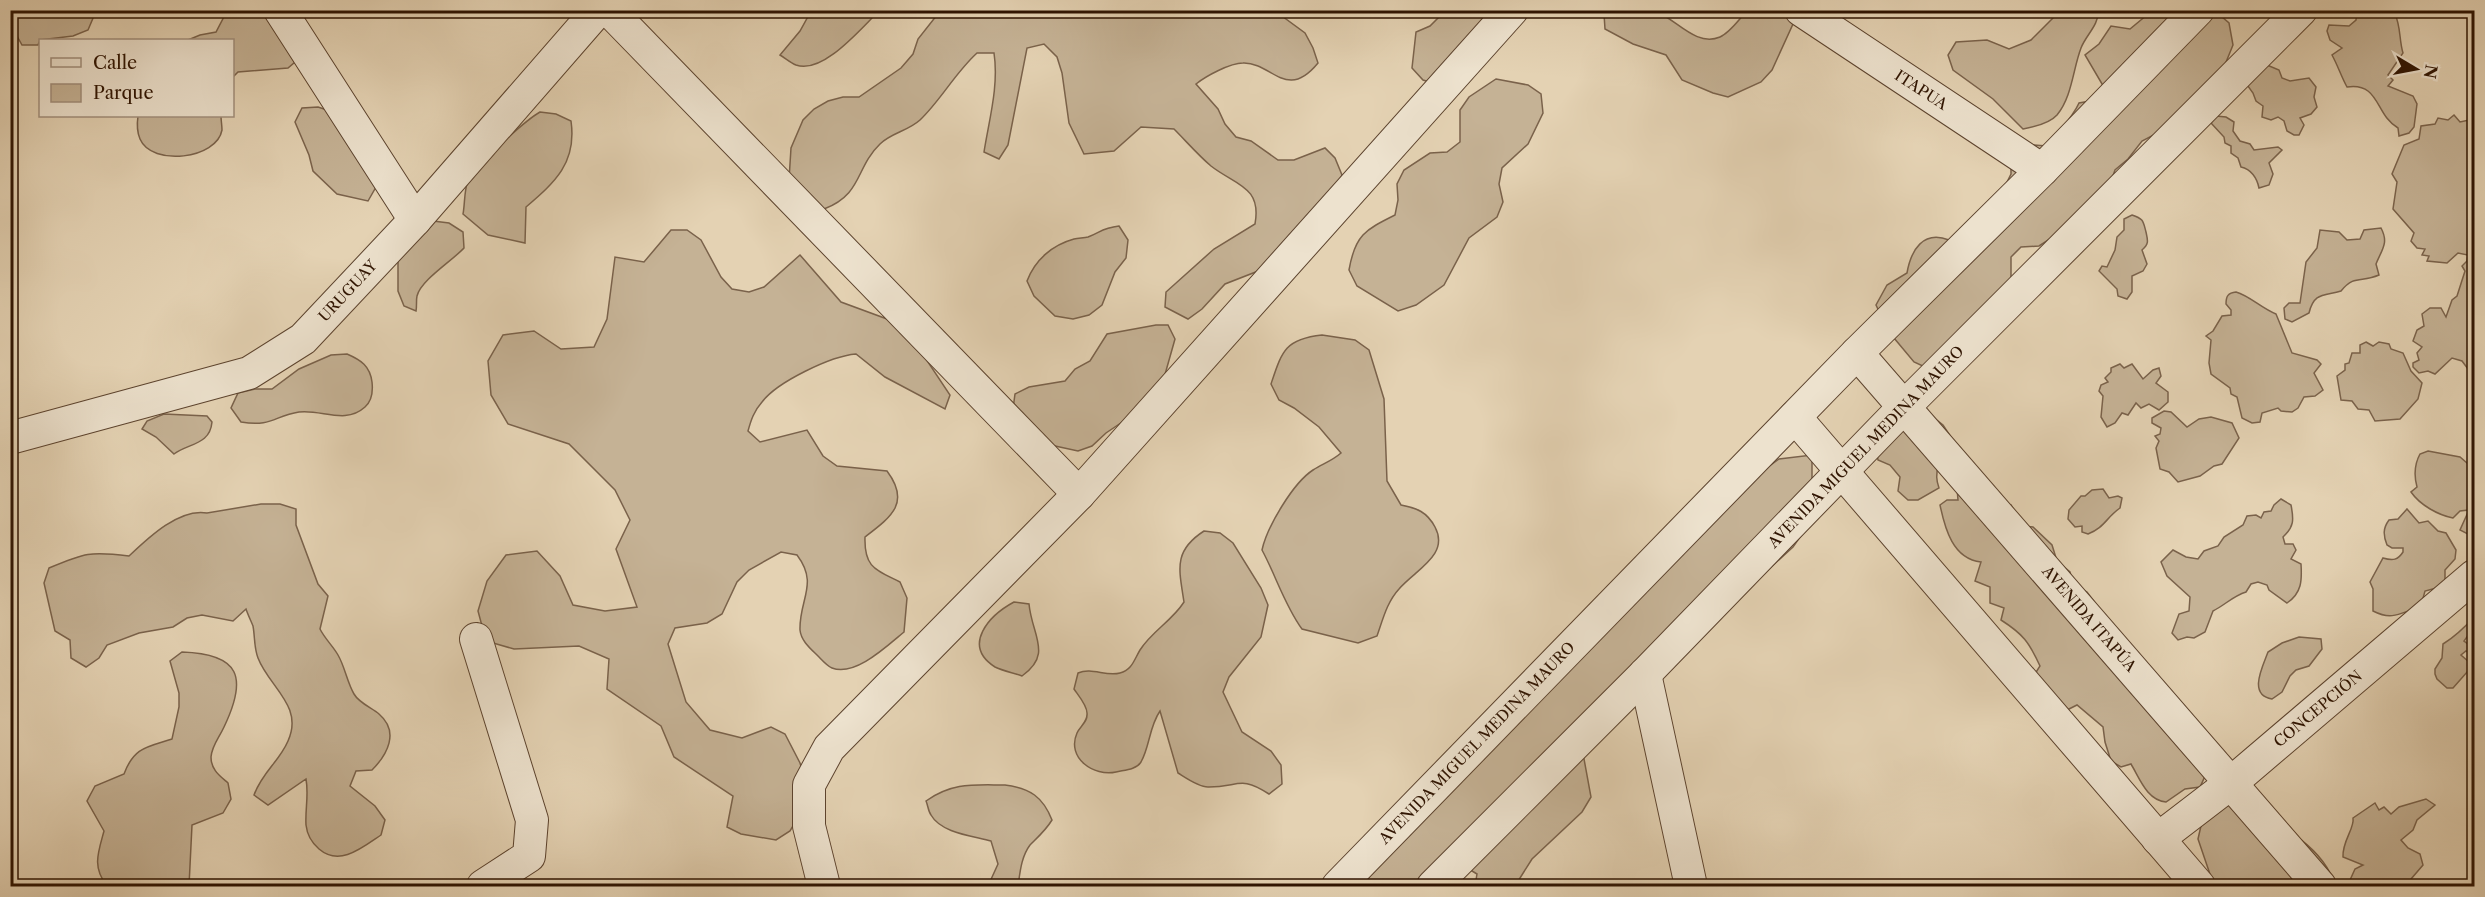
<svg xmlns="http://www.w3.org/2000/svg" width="2485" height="897" viewBox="0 0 2485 897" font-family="'Libre Caslon Text',serif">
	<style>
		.green { fill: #c5b295; stroke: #7a624b; stroke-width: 1.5 }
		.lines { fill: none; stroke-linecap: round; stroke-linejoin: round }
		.minor-casing { stroke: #5c432e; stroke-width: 34 }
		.minor { stroke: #ede2ce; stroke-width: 32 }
		.labels { text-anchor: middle; stroke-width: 4.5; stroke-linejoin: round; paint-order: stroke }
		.street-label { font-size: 15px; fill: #2e1301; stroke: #ede2ce }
	</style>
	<rect width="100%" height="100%" fill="#e4d2b3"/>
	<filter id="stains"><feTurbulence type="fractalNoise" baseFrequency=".00333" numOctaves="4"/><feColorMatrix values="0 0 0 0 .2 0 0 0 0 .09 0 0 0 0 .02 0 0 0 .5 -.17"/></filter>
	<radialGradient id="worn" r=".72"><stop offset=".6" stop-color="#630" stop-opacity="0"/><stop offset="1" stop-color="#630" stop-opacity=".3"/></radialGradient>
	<g class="green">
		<path d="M11 10H96V11L88 30 73 36 40 40 38 45H22L11 25Z"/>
		<path d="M294 10 301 57 288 68 238 72 233 77 232 40H188L200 35 216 32 227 11Z"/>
		<path d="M937 10 1275 11 1305 33 1313 48 1318 63C1286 102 1272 62 1243 63 1230 63 1206 76 1196 84L1218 109 1225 124 1236 137 1251 141 1278 160H1294L1325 148 1335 158 1342 175 1329 205 1271 266 1225 284 1202 309 1188 319 1165 307 1166 292 1214 249 1255 224C1262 186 1235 185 1211 166 1198 155 1186 141 1174 129L1141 127 1114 151 1084 154 1069 123 1062 73 1057 57 1044 44 1027 48 1008 145 999 159 984 152C989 120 999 86 994 53H977C955 73 941 100 920 120 908 131 891 133 880 144 855 168 863 194 824 209L789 180 791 148 803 120 814 109 828 101 843 97H859L901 68 913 54 918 39 937 15Z"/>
		<path d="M2153 10 2215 11 2229 23 2233 45 2224 67 2194 95 2187 108 2169 127 2142 141 2128 159 2115 170 2108 190 2053 237 2039 246 2021 247 2011 257V301L1938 373 1914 362 1889 332 1876 305 1887 285 1907 273C1911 250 1923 230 1949 240L1967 231 2000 196 2011 174V149L2034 145 2047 146C2058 131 2072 119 2079 103L2096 100 2105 89 2085 55 2099 44 2111 26 2130 29Z"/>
		<path d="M811 11V10L879 11C862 27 823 75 796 65 791 63 785 58 780 55L800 31Z"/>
		<path d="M1445 11H1516L1439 85 1423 80 1412 68 1416 32 1430 26Z"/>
		<path d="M1609 11C1623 11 1644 7 1657 12 1677 20 1696 47 1720 37 1730 33 1740 18 1747 11H1787L1793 24 1772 70 1761 82 1728 97 1713 93 1682 80 1666 55 1633 44 1605 29 1604 14Z"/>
		<path d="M2060 11H2098C2099 25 2086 35 2081 48 2073 69 2072 97 2057 115 2050 123 2034 127 2023 129L1993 99 1953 70 1948 55 1956 42 1987 40 2009 49 2031 40Z"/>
		<path d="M2357 11H2379L2381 16 2388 13 2395 14C2401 27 2399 40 2403 53L2388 75 2393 80 2388 86 2413 96 2417 104 2414 127 2409 133 2399 136 2398 128C2375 115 2380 82 2347 87 2341 76 2338 66 2332 55L2342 48 2330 40 2327 31 2329 25 2349 26 2356 20Z"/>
		<path d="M2267 65 2279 70 2282 78 2290 81 2309 78 2316 87 2314 97 2317 107 2311 114 2300 118 2304 125 2299 135H2294L2287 131 2284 121 2278 117 2271 120 2262 117 2263 106 2256 101 2253 93 2245 82Z"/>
		<path d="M1496 79 1528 85 1541 94 1543 113 1528 144 1502 168 1499 184 1503 202 1497 217 1469 238 1444 285 1416 305 1398 311 1357 286 1349 270C1355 235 1365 230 1395 215L1398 200 1397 184 1404 170 1430 153 1447 152 1460 142V110L1469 97Z"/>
		<path d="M318 107 333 112 376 187 368 201 337 194 313 171 309 155 295 122 302 108Z"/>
		<path d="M540 112 556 114 571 121C577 163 555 182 526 207L525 243 488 235 463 214C465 204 464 190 468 181 473 167 526 120 540 112Z"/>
		<path d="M2454 115 2460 122 2474 119V377L2462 361 2452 358 2435 374 2428 371 2419 373 2413 367V363L2419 360 2417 353 2422 347 2413 341 2417 330 2424 326 2422 314 2430 308H2441L2446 317 2452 300 2457 296 2465 271 2462 266 2467 261 2468 255 2458 253 2447 263 2427 261 2429 256 2422 255 2425 249 2417 248 2411 241 2414 233 2393 209 2397 182 2392 174 2404 145 2419 139 2421 126 2435 124 2438 118 2448 120Z"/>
		<path d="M138 116H221C221 120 222 126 222 130 217 159 152 167 140 139 137 132 137 123 138 116Z"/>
		<path d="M2216 116 2226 117 2234 122 2233 131 2240 141 2250 144 2254 150 2278 147 2282 150 2269 163 2273 174 2269 185 2259 188C2257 178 2251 169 2241 167L2238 158 2231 153V146L2225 143 2224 137 2211 123Z"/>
		<path d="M2132 215C2144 219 2143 221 2146 232 2148 241 2149 244 2142 250L2147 264 2143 271 2132 276V292L2127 299 2118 296 2117 289 2099 271 2102 266 2107 267 2115 250 2117 237 2124 230V219Z"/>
		<path d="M433 221 449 223 463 232 464 248C452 261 421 280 417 296 416 300 417 306 416 311L404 306 398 291V256Z"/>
		<path d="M1119 226 1128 240 1126 258 1115 272 1102 305 1089 315 1073 319 1055 316 1034 296 1027 281C1035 260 1052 245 1074 239 1079 238 1084 238 1088 237 1101 232 1102 228 1119 226Z"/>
		<path d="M2381 228C2389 243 2382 249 2376 264L2379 275C2361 283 2355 274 2341 291 2324 296 2314 292 2309 313L2292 322 2285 319 2284 308 2289 303H2300L2306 262 2317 248 2320 230 2339 232 2347 240 2360 239 2364 230Z"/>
		<path d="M671 230H687L701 240 721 277 732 289 749 292 764 287 800 255 841 302 887 319 912 338 950 395 945 409 885 377 856 354C831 356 777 382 762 402 754 411 751 420 748 431L760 442 807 430 823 456 837 466 887 471C911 503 891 517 865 537 864 568 876 570 900 582L907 598 904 632C887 646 855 677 832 668 827 666 822 660 818 656 811 649 801 641 800 630 799 599 819 584 797 555L781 552 749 570 737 582 722 614 707 623 675 628 668 644 686 702 710 730 742 738 771 727 785 734 800 763 805 779 799 816 790 831 776 840 741 834 727 827 733 796 674 757 661 726 607 689 609 659 579 646 514 649 486 641 478 611 487 581 506 555 537 551 560 576 573 605 605 611 637 607 616 549 630 520 615 490 569 444 508 424 491 395 488 361 503 335 534 331 561 349 594 347 607 319 615 257 644 262Z"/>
		<path d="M2236 292C2250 296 2261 308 2276 314L2292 353 2317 360 2321 364 2314 373 2323 390 2315 396 2304 397 2298 408 2292 412 2281 411 2278 408 2262 413 2260 422 2252 423 2242 418 2237 397 2231 394 2230 388 2211 374 2209 363 2211 340 2206 336 2213 331 2222 316 2231 315V310L2226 304C2226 296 2228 293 2236 292Z"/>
		<path d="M1156 325H1168L1175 339 1160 392 1149 404 1106 433 1092 446 1078 451 1046 444 1013 409 1015 394 1029 387 1065 381 1075 369 1090 361 1107 334Z"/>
		<path d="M1322 335 1355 340 1369 350 1384 399 1387 481 1401 505C1417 508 1427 512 1435 527 1450 555 1415 570 1399 589 1387 602 1383 619 1377 636L1358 643 1302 629C1285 606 1276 576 1262 550 1267 527 1293 483 1313 470 1322 464 1332 461 1341 453L1319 427 1294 408 1279 400 1271 384C1282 351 1285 339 1322 335Z"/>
		<path d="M2366 342 2373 346 2379 342 2389 344 2391 349 2403 353 2411 371 2422 383 2418 399 2400 419 2375 421 2369 410 2358 409 2352 401 2341 400 2337 376 2345 370V364L2349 363 2352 353H2360V345Z"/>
		<path d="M347 354C361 360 370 366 372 382 373 391 372 401 365 407 345 425 322 409 299 412 274 416 272 427 241 422L231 408 238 393 255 389H272L299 369 331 355Z"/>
		<path d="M2120 364 2124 368 2132 364 2143 379 2153 370 2159 368 2161 376 2156 383 2168 392V402L2159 410 2149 404 2141 408 2136 403 2128 415 2122 413 2115 423 2107 427 2101 417 2103 396 2099 391 2101 385 2108 382 2105 378 2111 372V368Z"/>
		<path d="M2164 411 2171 412 2187 427 2199 419 2211 417 2232 423 2239 438 2222 464 2214 466 2200 476 2178 482 2169 472 2160 469 2156 448 2159 441 2155 436 2160 434 2161 428 2152 423V418Z"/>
		<path d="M1928 413 1943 425 1953 440C1942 457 1932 469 1939 488L1918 500H1908L1898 491 1900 477 1890 465 1878 460 1873 430Z"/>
		<path d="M164 414 207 416 212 422C210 445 189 443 174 454L156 437 142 429 147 421Z"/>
		<path d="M2428 451 2460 457 2474 469V544L2468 534 2460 530 2469 510 2460 511 2453 518C2438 515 2420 505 2411 492L2417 487C2414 476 2414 465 2420 454Z"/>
		<path d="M1812 455V520L1793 547 1717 616 1582 748 1591 797 1582 812 1532 859 1515 886H1475L1477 874 1449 857 1415 886H1336L1727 497 1779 459Z"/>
		<path d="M1957 488 2011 505 2023 526 2033 527 2052 545 2057 561 2070 572 2073 584 2087 592 2096 604 2094 613 2212 761 2200 787 2185 789 2166 802C2147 800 2140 779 2131 764L2121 767 2111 761 2105 742 2103 727 2077 705 2067 710 2033 677 2040 666C2029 642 2023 634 2001 620L2004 608 1990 603V587L1975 581 1981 562C1953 559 1945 529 1940 505L1947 500H1958Z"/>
		<path d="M2103 489 2109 498 2118 496 2122 498 2120 508C2106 518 2104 528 2088 534L2082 532V526L2075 527 2068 519 2069 510 2081 496H2085L2092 490Z"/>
		<path d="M2281 499 2291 505C2294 520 2294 527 2283 537L2285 544H2293L2296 550 2291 559 2301 564C2302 580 2302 593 2287 603L2269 590 2267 585 2258 582 2251 584 2246 592C2233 596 2225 605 2213 611L2205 632 2194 638 2187 637 2178 640 2172 633 2179 614 2189 611 2190 597 2167 576 2161 562 2173 550 2186 557 2198 559 2204 551 2218 546 2224 537 2243 525 2247 516 2256 515 2261 518 2264 512 2271 511 2274 505Z"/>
		<path d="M261 504H280L296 509V525L318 584 328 596 320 629C325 639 333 646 338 655 345 667 347 682 354 694 359 703 372 708 379 714 400 732 387 755 372 770L356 771 350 786 375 806 385 820 381 835C363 847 340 867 319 849 312 843 307 834 306 825 305 809 309 795 306 779L268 805 254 795C263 771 279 762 288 741 304 706 269 687 258 658 254 648 255 637 253 626 251 621 248 615 246 609L233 621 202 615 187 618 173 627 139 633 107 645 99 658 86 667 71 658 70 640 55 631 44 583 49 568C85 553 90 551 129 556 148 538 179 508 207 513Z"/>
		<path d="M2407 509 2419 523 2428 521 2438 531 2446 533 2456 550 2455 559 2445 570V582L2440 587 2425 591 2420 609C2398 611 2395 622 2373 611V589L2370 582 2383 558C2393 561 2398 560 2403 552V548H2392L2387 545C2383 535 2383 528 2389 520L2398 519Z"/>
		<path d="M1204 531 1220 533 1233 543 1261 588 1268 605 1261 637 1229 677 1223 692 1242 732 1271 751 1281 765 1282 784 1269 794C1240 775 1239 787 1209 787 1200 788 1186 778 1178 773L1160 711C1149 727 1150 746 1141 762 1136 770 1124 770 1116 772 1094 777 1066 758 1077 733 1080 726 1088 722 1087 713 1087 705 1078 695 1074 689L1078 673C1092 667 1106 677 1120 673 1132 670 1134 660 1140 650 1152 631 1172 621 1184 602 1179 569 1173 551 1204 531Z"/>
		<path d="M1014 602 1029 604C1032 636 1053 654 1022 676 1014 673 1003 671 995 667 961 645 990 615 1014 602Z"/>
		<path d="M2474 617V627L2464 641 2468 644 2474 639V663L2468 657 2470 653 2466 651 2461 655 2469 662 2468 671 2453 688H2447L2437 679 2435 674V669L2442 658 2443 644C2456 636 2465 627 2474 617Z"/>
		<path d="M2299 637 2321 639 2322 649 2309 666 2296 670 2290 676 2282 692 2272 699C2248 695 2262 668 2268 652L2282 643Z"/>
		<path d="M182 652C240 654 248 677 224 727 219 738 212 745 211 757 211 770 220 776 228 783L231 799 223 813 192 825 189 886H107C92 867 98 853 104 831L87 801 95 786 124 774C134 747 147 747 172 739L179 707V693L170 661Z"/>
		<path d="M1005 785C1030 788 1043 797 1052 820 1046 830 1038 837 1030 845 1021 857 1020 873 1018 886H988L998 864 991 841C973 836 941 833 931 815 928 811 928 805 926 801 953 782 974 785 1005 785Z"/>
		<path d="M2231 798C2267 818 2324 843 2335 886H2214L2198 839 2203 817Z"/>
		<path d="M2426 799 2435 805 2417 820 2413 830 2401 840 2408 848 2420 854 2423 865 2405 886H2352L2350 880 2355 869 2363 865 2343 857C2342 841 2355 828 2353 818L2375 803 2379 810 2384 807 2391 814 2399 807Z"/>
	</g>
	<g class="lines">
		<defs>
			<g id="minor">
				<path d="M280 10 415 220"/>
				<path d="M609 10 1079 494"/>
				<path d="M1801 10 2042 170"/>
				<path d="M1857 353 2320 886"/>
				<path d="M1795 417 2199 886"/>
				<path d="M10 438 249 373 303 339 415 220 598 10"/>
				<path d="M476 639 532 820 529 856 483 886"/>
				<path d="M1645 674 1691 886"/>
				<path d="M2158 839 2231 783 2474 576"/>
				<path d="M824 886 809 826V785L829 748 1079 494 1512 10"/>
				<path d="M1338 886 1857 353 2042 170 2198 10"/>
				<path d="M1433 886 1645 674 1904 407 2301 10"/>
			</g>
		</defs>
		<use href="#minor" class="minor-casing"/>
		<use href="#minor" class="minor"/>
	</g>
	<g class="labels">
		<g class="street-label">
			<text transform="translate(1921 90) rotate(33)" y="5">ITAPUA</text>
			<text transform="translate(348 291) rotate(-47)" y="5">URUGUAY</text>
			<text transform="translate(1866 447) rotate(-46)" y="5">AVENIDA MIGUEL MEDINA MAURO</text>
			<text transform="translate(2089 619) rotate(49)" y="5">AVENIDA ITAPÚA</text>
			<text transform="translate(2318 709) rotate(-40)" y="5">CONCEPCIÓN</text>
			<text transform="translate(1477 743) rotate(-46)" y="5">AVENIDA MIGUEL MEDINA MAURO</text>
		</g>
	</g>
	<rect width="2485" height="897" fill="none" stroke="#e4d2b3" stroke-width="36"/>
	<rect x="12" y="12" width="2461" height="873" fill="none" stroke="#2e1301" stroke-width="3"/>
	<rect x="18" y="18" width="2449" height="861" fill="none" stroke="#2e1301" stroke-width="1.5"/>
	<rect x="39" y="39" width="195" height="78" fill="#ede2ce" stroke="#a18f7c" stroke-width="1.5"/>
	<rect x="51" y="58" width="30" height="9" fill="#ede2ce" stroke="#a18f7c" stroke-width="1.5"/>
	<text x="93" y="69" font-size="18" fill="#2e1301">Calle</text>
	<rect x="51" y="84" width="30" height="18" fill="#c5b295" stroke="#a18f7c" stroke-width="1.5"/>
	<text x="93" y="99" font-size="18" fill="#2e1301">Parque</text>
	<g transform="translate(2416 69) rotate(100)" stroke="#ede2ce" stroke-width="4.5" paint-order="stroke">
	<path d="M0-4.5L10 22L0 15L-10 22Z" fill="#2e1301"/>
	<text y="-9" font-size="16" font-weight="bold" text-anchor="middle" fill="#2e1301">N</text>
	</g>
	<rect width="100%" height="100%" filter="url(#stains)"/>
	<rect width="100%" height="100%" fill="url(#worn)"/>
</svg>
